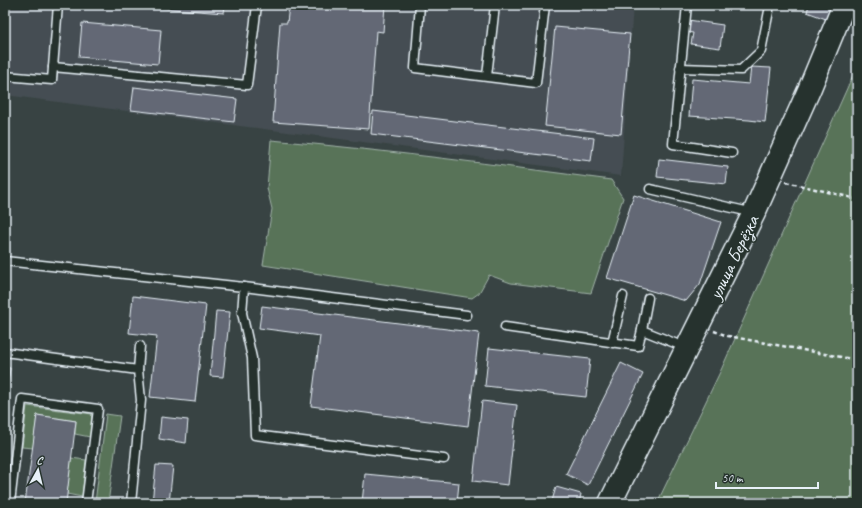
<svg xmlns="http://www.w3.org/2000/svg" width="862" height="508" viewBox="0 0 862 508" font-family="Caveat,sans-serif">
	<style>
		.built { fill: #454e52 }
		.green { fill: #597359; stroke: #a0b2a8 }
		.building { fill: #636775; stroke: #e8f1f8 }
		.lines { fill: none; stroke-linecap: round; stroke-linejoin: round }
		.lane-casing { stroke: #e8f1f8; stroke-width: 11 }
		.secondary-casing { stroke: #e8f1f8; stroke-width: 25 }
		.path { stroke: #e8f1f8; stroke-width: 2.5; stroke-dasharray: 4 3; stroke-linecap: butt }
		.lane { stroke: #26332d; stroke-width: 8 }
		.secondary { stroke: #26332d; stroke-width: 22 }
		.labels { text-anchor: middle; stroke-width: 3; stroke-linejoin: round; paint-order: stroke }
		.street-label { font-size: 19px; fill: #e8f1f8; stroke: #26332d }
	</style>
	<rect width="100%" height="100%" fill="#384343"/>
	<filter id="ink" filterUnits="userSpaceOnUse"><feTurbulence type="fractalNoise" baseFrequency=".025" numOctaves="2"/><feDisplacementMap in="SourceGraphic" scale="8" xChannelSelector="R" yChannelSelector="G"/><feConvolveMatrix kernelMatrix="1 2 1 2 8 2 1 2 1" color-interpolation-filters="sRGB"/></filter>
	<g filter="url(#ink)">
		<path class="built" d="M5 5H633L621 176 5 95Z"/>
		<g class="green">
			<path d="M857 66V503H657L721 370Z"/>
			<path d="M271 140C385 150 498 165 611 180L623 198 591 293 511 283 489 275 479 293 472 298 263 265 272 209 267 188Z"/>
			<path d="M27 406 92 414 90 437 75 434 76 421 37 415 33 448 22 447Z"/>
			<path d="M106 414 120 416 108 503H95Z"/>
			<path d="M71 458 86 460 82 497 67 494Z"/>
		</g>
		<g class="building">
			<path d="M120 5H225L224 13Z"/>
			<path d="M289 5H385L383 32 376 31 369 129 273 122 280 23H287Z"/>
			<path d="M809 5H832L826 19 807 12Z"/>
			<path d="M688 20 723 25 720 48 691 44 693 33 686 32Z"/>
			<path d="M82 23 161 30 158 64 79 57Z"/>
			<path d="M555 27 630 34 621 134 545 126Z"/>
			<path d="M751 67 771 68 765 122 749 120 689 116 692 79 749 84Z"/>
			<path d="M134 87 237 99 234 122 131 110Z"/>
			<path d="M373 111 594 138 591 161 371 134Z"/>
			<path d="M659 159 728 167 726 184 657 177Z"/>
			<path d="M634 195 721 222 700 284 686 301 607 278Z"/>
			<path d="M133 296 206 305 195 402 150 397 157 336 129 333Z"/>
			<path d="M262 306 479 333 468 426 311 406 320 336 259 328Z"/>
			<path d="M216 311 230 312 223 377 210 376Z"/>
			<path d="M489 348 590 359 586 397 485 386Z"/>
			<path d="M621 363 643 374 588 485 566 474Z"/>
			<path d="M5 367 10 368 5 410Z"/>
			<path d="M482 401 517 405 508 485 473 481Z"/>
			<path d="M37 415 76 421 66 503H25Z"/>
			<path d="M161 417 188 420 186 443 159 439Z"/>
			<path d="M156 465 173 466 169 503H152Z"/>
			<path d="M365 474 459 483 457 503H362Z"/>
			<path d="M556 487 581 494 579 503H558L552 501Z"/>
		</g>
		<g class="lines">
			<defs>
				<g id="lane">
					<path d="M420 5 415 68 536 83 545 5"/>
					<path d="M687 5 673 144 732 153"/>
					<path d="M53 67 247 85 257 5"/>
					<path d="M680 68 741 70 761 51 769 11"/>
					<path d="M5 76 52 80 58 5"/>
					<path d="M487 76 495 5"/>
					<path d="M650 189 754 213"/>
					<path d="M5 261 244 287 467 315"/>
					<path d="M244 287 242 313 252 358 255 435 444 459"/>
					<path d="M648 298 642 330 687 348"/>
					<path d="M505 327 638 346 642 330"/>
					<path d="M612 343 623 296"/>
					<path d="M5 352 138 370 141 400 131 503"/>
					<path d="M138 370 140 346"/>
					<path d="M10 503 22 399 98 409 86 503"/>
				</g>
				<path id="secondary" d="M610 503 754 213 809 90 844 5"/>
			</defs>
			<use href="#lane" class="lane-casing"/>
			<use href="#secondary" class="secondary-casing"/>
			<g class="path">
				<path d="M786 182 857 199"/>
				<path d="M714 331 728 336 857 360"/>
			</g>
			<use href="#lane" class="lane"/>
			<use href="#secondary" class="secondary"/>
		</g>
	</g>
	<g class="labels">
		<g class="street-label">
			<text transform="translate(733 257) rotate(-64)" y="7">улица Берёзка</text>
		</g>
	</g>
	<rect width="862" height="508" fill="none" stroke="#26332d" stroke-width="20"/>
	<rect x="10" y="10" width="842" height="488" fill="none" stroke="#e8f1f8" stroke-width="1.5" filter="url(#ink)"/>
	<g transform="translate(38 470) rotate(8)" stroke="#26332d" stroke-width="3" paint-order="stroke">
	<path d="M0-3L7 15L0 10L-7 15Z" fill="#e8f1f8"/>
	<text y="-6" font-size="11" font-weight="bold" text-anchor="middle" fill="#e8f1f8">С</text>
	</g>
	<path d="M716 482v6h102v-6" fill="none" stroke="#e8f1f8" stroke-width="2"/>
	<text x="722" y="482" font-size="12" fill="#e8f1f8" stroke="#26332d" stroke-width="3" paint-order="stroke">50 m</text>
</svg>
